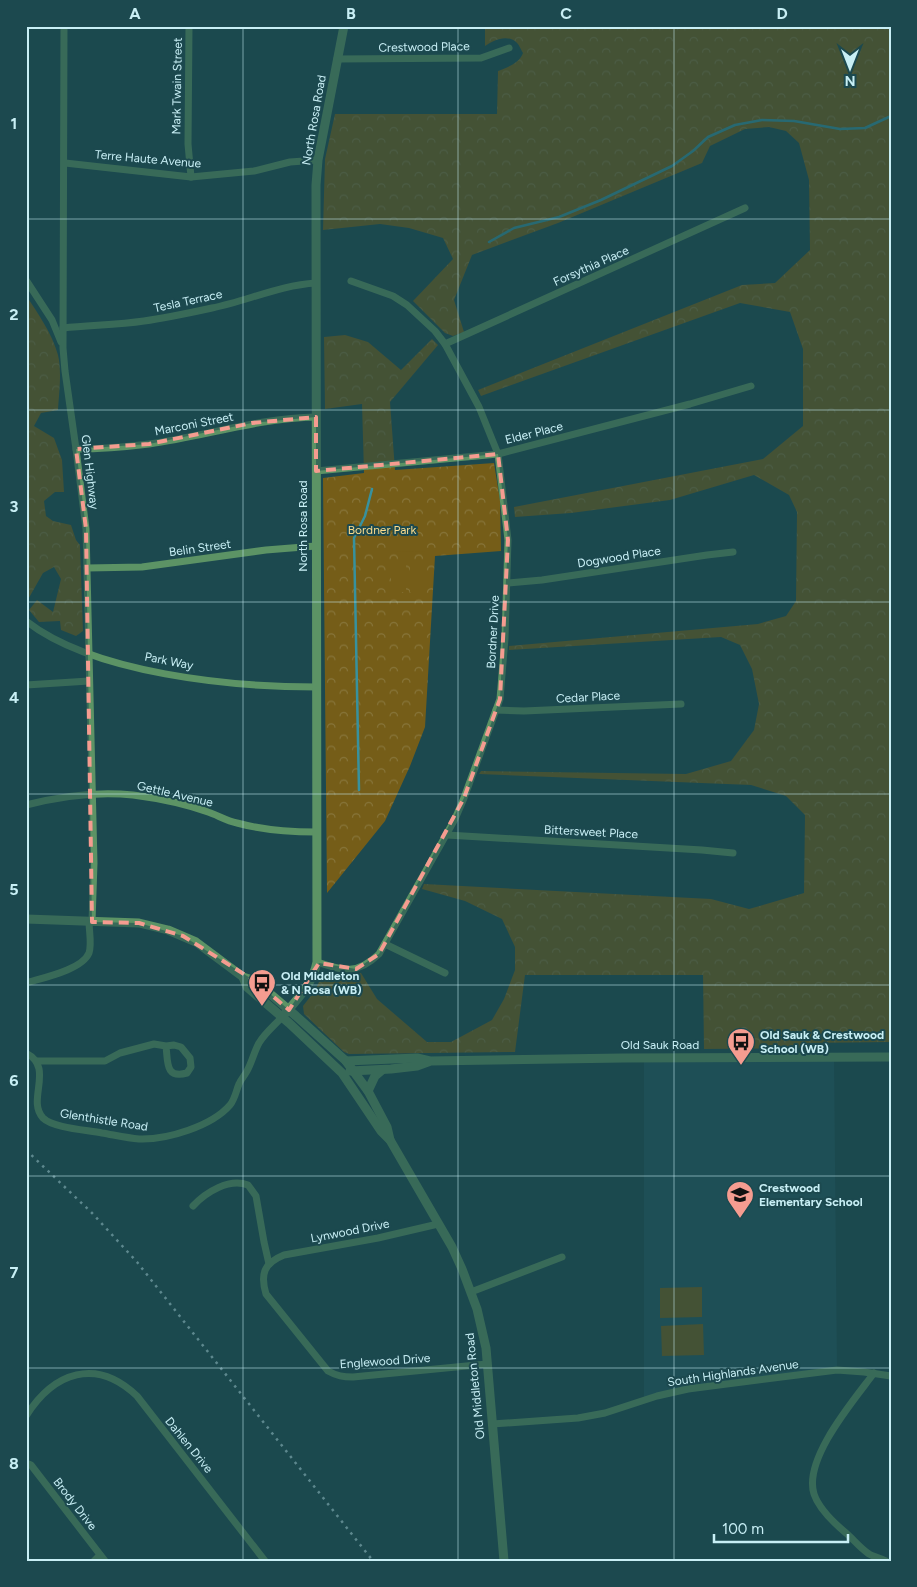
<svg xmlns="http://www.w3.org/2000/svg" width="917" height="1587" viewBox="0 0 917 1587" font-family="Figtree,sans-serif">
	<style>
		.built { fill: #23575f }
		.forest { fill: url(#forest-crowns) }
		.pitch { fill: #755d18 }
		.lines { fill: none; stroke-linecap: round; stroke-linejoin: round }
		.stream { stroke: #37919e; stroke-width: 2.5 }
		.minor { stroke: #5c9365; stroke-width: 7 }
		.tertiary { stroke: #5c9365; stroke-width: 9 }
		.rail { stroke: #add5db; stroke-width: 2.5; stroke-dasharray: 2.5 5; stroke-linecap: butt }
		.marked { fill: none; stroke: #f59c90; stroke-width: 4; stroke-dasharray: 10 6; stroke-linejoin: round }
		.grid { fill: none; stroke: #c8eff5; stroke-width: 1; stroke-opacity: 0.55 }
		.labels { text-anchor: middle; stroke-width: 4; stroke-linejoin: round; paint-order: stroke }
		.street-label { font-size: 12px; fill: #c8eff5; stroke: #1c494f }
		.park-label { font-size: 12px; fill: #fbdc8d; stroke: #1c494f }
		.poi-label { font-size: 12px; font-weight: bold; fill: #c8eff5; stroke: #1c494f; text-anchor: start }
		.neatline { fill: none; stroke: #c8eff5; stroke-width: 2 }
		.grid-label { font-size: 16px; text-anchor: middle; font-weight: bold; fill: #c8eff5 }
	</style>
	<defs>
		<pattern id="forest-crowns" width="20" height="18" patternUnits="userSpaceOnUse" patternTransform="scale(1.25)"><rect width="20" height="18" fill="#755d18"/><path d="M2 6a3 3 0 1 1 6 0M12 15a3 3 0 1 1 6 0" fill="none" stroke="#87753a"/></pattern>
	</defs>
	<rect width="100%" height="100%" fill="#1c494f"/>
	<path class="built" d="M834 1057 837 1370 769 1379 644 1400V1058Z"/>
	<g class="forest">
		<path d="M485 26H891V1042L808 1043V1048L704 1049 703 975H525L515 1052 349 1054 344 1052 304 1014 303 1006 314 992 322 976 325 974 331 972 348 975 361 973 377 999 427 1042H451L492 1020 504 999 515 970V947L502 919 465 901 422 889 424 884 711 899 749 909 804 893 805 815 786 796 751 785 479 774 481 771 686 774 731 761 754 730 759 704 752 669 740 645 721 637 509 650V646L758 624 786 616 796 601 797 512 789 495 754 475 670 500 571 513 515 517 514 507 763 459 803 426V349L790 312 740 303 481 396 478 390 742 285 775 283 810 250 809 180 799 143 786 131 769 127 745 129 710 146 702 163 558 223 472 255 454 300 464 332 453 336 445 333 413 301 453 259 443 238 409 228 380 224 323 230 325 159 335 114H497L498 71C507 67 519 64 523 53 521 50 519 44 516 42 507 34 493 40 485 46Z"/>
		<path d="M26 295C38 314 52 333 58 355 62 371 59 394 58 410L41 413 34 426 54 438 62 460 64 492H55L44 501 46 516 53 521 71 525 76 540 80 545 83 631 76 636 61 630 60 621 39 622 29 610 37 600 53 612 61 579 54 567 43 573 26 603Z"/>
		<path d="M345 335 368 342 401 370 432 339 438 345 390 402 395 470 494 463 500 500 501 551 435 556 425 727 410 766 385 821 327 893 323 478 364 473 362 404 325 409 324 337Z"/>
	</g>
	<g class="pitch">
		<path d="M397 539H425V551L397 552Z"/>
		<rect x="391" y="560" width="15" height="32"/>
		<rect x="410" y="560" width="15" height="32"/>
		<path d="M702 1287V1317L660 1318V1288Z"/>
		<path d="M703 1324 704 1355 662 1356 661 1326Z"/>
	</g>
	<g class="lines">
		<g class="stream">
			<path d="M489 242 514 228 559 217 601 200 672 166 693 151 708 137 735 125 762 120 794 121 840 129 865 128 891 116"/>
			<path d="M359 790 354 538 365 516 372 489"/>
		</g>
		<g class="minor">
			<path d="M64 26 63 348 65 371 76 449 86 529 94 863 92 922"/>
			<path d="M189 26 188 144 191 177"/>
			<path d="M337 59 481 58 509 48"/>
			<path d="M65 163 191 177 254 171 290 162 318 160"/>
			<path d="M26 280 52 320 61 342"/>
			<path d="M63 328C90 325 117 325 144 321 166 318 189 313 212 308 247 301 280 285 316 283"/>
			<path d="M445 344 745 208"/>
			<path d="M76 449C101 449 125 447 149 444 206 436 259 418 316 417"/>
			<path d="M316 471 498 454 690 404 751 386"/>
			<path d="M87 568 142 567 266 550 316 546"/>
			<path d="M508 583 542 580 707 555 733 552"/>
			<path d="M26 621C94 674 232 687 317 687"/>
			<path d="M26 685 89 681"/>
			<path d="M496 710 524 711 681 704"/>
			<path d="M26 805C61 796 97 791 133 795 156 798 186 804 208 812 217 815 227 821 237 823 263 830 289 832 316 832"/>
			<path d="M447 835 702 850 733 853"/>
			<path d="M385 944 445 973"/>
			<path d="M317 962C344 971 357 975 379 954L455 819 464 798 500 699 505 638 508 540 498 454 479 407 445 344 435 331 407 305 393 296 351 281"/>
			<path d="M26 983C42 978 82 970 89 953 92 944 89 931 89 921"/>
			<path d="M26 1053C55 1068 26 1100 43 1118 53 1128 88 1130 102 1133 114 1135 127 1138 139 1139 167 1140 212 1126 230 1105 235 1099 236 1091 239 1084 241 1079 245 1075 247 1071 252 1062 254 1052 259 1043 265 1033 275 1025 282 1017"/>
			<path d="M37 1061H105L120 1053 154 1044 166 1046 174 1045 181 1047 190 1058 191 1067 187 1073C165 1079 168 1062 166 1046"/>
			<path d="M193 1206C206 1192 229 1178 248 1185L256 1196 264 1242 269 1264"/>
			<path d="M438 1224 378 1238 284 1255C264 1263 260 1274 266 1294L328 1371C337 1376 343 1377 353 1377L487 1364"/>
			<path d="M471 1292 562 1257"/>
			<path d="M874 1373C854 1400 803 1459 814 1494 819 1509 834 1523 846 1533 853 1539 860 1548 869 1554 874 1557 881 1558 886 1561"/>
			<path d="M26 1416C54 1372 96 1357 137 1396L265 1561"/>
			<path d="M492 1424 578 1418 605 1413 657 1396 688 1389 837 1370 864 1372 891 1376"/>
			<path d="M26 1463 31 1465 105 1561"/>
			<path d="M94 1561 100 1555"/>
		</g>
		<g class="tertiary">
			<path d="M26 919 139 923 168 930 196 942 243 977 255 981 296 1016 346 1061 368 1091 387 1127 390 1140"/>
			<path d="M243 977 247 987 289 1023 342 1073 381 1131 390 1140 452 1247 462 1269 477 1309 486 1348 504 1561"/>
			<path d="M282 1017C296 1001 313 984 317 962L316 185 318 160 344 26"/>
			<path d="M346 1061 417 1058 430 1061 623 1058 891 1057"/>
			<path d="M350 1071 391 1069 417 1066 428 1062"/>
			<path d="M368 1091 375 1076 382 1070"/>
		</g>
		<path class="rail" d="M26 1150 92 1213 137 1262 373 1561"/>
	</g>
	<path d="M0 0H917V1587H0ZM316 417V471L498 454 508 540 500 699 464 798 379 954 356 969 319 963 289 1010 255 981 183 936 139 923 92 922 86 529 76 449 149 444 252 423Z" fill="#1c494f" fill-opacity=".55" fill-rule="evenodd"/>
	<path class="marked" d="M316 417V471L498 454 508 540 500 699 464 798 379 954 356 969 319 963 289 1010 255 981 183 936 139 923 92 922 86 529 76 449 149 444 252 423Z"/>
	<path class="grid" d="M243 26V1561M458 26V1561M674 26V1561M26 219H891M26 410H891M26 602H891M26 794H891M26 985H891M26 1176H891M26 1368H891"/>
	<defs>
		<symbol id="bus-pin" viewBox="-11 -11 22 30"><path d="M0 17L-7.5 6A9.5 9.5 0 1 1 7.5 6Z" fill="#f59c90" stroke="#1c494f"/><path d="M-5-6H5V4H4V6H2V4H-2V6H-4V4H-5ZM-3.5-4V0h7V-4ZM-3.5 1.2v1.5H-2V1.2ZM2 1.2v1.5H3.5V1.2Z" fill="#111"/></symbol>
		<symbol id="school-pin" viewBox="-11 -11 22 30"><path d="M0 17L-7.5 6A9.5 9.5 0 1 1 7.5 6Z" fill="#f59c90" stroke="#1c494f"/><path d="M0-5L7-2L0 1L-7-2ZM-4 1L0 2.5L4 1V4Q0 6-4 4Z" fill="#111"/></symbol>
	</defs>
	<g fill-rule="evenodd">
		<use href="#bus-pin" x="246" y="967" width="32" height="43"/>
		<use href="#bus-pin" x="725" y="1026" width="32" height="43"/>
		<use href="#school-pin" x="724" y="1179" width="32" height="43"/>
	</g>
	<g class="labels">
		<g class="street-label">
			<text transform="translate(424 47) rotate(-1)" y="4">Crestwood Place</text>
			<text transform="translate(177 86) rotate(-89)" y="4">Mark Twain Street</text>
			<text transform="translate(314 120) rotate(-80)" y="4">North Rosa Road</text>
			<text transform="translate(148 159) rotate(5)" y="4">Terre Haute Avenue</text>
			<text transform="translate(591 266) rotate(-24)" y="4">Forsythia Place</text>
			<text transform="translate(188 301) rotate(-12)" y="4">Tesla Terrace</text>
			<text transform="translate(194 424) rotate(-11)" y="4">Marconi Street</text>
			<text transform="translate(534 433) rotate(-14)" y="4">Elder Place</text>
			<text transform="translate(90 472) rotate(83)" y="4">Glen Highway</text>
			<text transform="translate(303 526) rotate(-90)" y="4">North Rosa Road</text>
			<text transform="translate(200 548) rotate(-8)" y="4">Belin Street</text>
			<text transform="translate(619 557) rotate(-9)" y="4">Dogwood Place</text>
			<text transform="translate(493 632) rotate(-87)" y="4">Bordner Drive</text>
			<text transform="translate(169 661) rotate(11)" y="4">Park Way</text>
			<text transform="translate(588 697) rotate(-3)" y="4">Cedar Place</text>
			<text transform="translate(175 794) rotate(13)" y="4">Gettle Avenue</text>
			<text transform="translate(591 832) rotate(3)" y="4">Bittersweet Place</text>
			<text x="660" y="1049">Old Sauk Road</text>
			<text transform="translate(104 1120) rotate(9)" y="4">Glenthistle Road</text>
			<text transform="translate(350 1231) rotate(-11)" y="4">Lynwood Drive</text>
			<text transform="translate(385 1361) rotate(-4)" y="4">Englewood Drive</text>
			<text transform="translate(733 1373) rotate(-8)" y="4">South Highlands Avenue</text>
			<text transform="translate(475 1386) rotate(-96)" y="4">Old Middleton Road</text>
			<text transform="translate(189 1445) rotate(51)" y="4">Dahlen Drive</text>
			<text transform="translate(75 1504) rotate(52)" y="4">Brody Drive</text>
		</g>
		<g class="park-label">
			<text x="382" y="534">Bordner Park</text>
		</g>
		<g class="poi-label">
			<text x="281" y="980">Old Middleton<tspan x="281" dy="14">&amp; N Rosa (WB)</tspan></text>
			<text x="760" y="1039">Old Sauk &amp; Crestwood<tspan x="760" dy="14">School (WB)</tspan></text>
			<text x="759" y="1192">Crestwood<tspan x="759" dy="14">Elementary School</tspan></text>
		</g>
	</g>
	<rect width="917" height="1587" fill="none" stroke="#1c494f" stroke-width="55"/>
	<g transform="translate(850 68) rotate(180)" stroke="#1c494f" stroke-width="4" paint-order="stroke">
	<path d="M0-4L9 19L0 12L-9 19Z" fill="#c8eff5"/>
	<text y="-8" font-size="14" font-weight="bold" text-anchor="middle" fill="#c8eff5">N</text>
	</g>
	<path d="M714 1534v8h134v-8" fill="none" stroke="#c8eff5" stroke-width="2.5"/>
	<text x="722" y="1534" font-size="15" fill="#c8eff5" stroke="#1c494f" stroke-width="4" paint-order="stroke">100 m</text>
	<rect x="28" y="28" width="862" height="1532" class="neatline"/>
	<g class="grid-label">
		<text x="135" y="19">A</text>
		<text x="351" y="19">B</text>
		<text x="566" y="19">C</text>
		<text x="782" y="19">D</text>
		<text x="14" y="129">1</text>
		<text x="14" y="320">2</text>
		<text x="14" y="512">3</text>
		<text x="14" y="703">4</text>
		<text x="14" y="895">5</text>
		<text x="14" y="1086">6</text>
		<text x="14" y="1278">7</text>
		<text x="14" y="1469">8</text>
	</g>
</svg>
